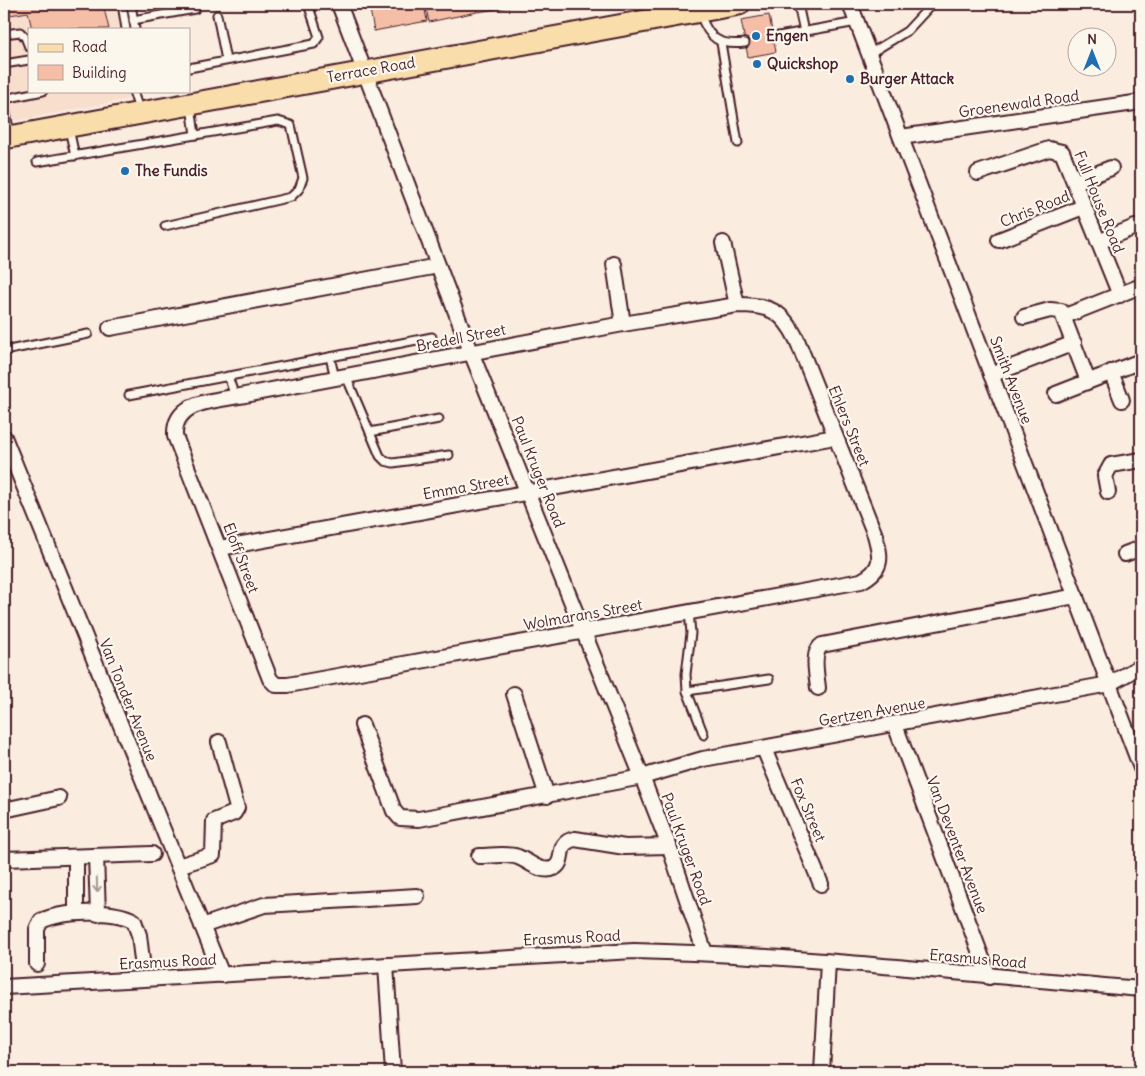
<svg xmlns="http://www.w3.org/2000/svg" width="1145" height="1076" viewBox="0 0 1145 1076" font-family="Delius,sans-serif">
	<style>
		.built { fill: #f8decd }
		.building { fill: #f4bfa6; stroke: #4a1f2b }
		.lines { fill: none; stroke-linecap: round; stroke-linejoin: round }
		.service-casing { stroke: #4a1f2b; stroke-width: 11 }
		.minor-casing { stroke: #4a1f2b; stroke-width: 18 }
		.primary-casing { stroke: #4a1f2b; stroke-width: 25 }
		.service { stroke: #fbf7ec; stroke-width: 7 }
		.minor { stroke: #fbf7ec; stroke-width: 14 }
		.primary { stroke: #f9deab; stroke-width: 21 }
		.oneway { stroke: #ab9695 }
		.poi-dot { fill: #1f6fb2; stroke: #fbf7ec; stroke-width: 2 }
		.labels { text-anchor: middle; stroke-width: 4.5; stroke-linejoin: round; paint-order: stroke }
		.poi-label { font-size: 15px; font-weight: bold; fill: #4a1f2b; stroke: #fbf7ec; text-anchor: start }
		.street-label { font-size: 15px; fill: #4a1f2b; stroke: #fbf7ec }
	</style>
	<rect width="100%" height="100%" fill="#faecde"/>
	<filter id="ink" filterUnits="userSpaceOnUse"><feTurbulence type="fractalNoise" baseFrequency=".02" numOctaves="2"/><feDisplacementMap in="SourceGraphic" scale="10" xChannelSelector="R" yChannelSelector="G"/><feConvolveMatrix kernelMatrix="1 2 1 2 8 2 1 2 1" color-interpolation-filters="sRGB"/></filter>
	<g filter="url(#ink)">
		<path class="built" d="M4 4H124L129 29H29V91H139L140 97 4 123Z"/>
		<g class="building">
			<path d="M4 4H103L109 29H32L28 12 4 16Z"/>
			<path d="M369 4H424L427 21 374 31Z"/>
			<path d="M425 4H475L477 12 429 22Z"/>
			<path d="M476 4H526L478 12Z"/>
			<path d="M769 15 776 52 748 57 741 20Z"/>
		</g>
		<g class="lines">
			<defs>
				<g id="service">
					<path d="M122 4 126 29"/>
					<path d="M131 4 135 29"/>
					<path d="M798 4 804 32"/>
					<path d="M700 14C709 39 719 46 745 43"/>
					<path d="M217 15 226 60"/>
					<path d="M133 20 195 9"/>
					<path d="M4 34 20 32 25 37 29 47"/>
					<path d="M773 37 857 22"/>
					<path d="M721 43 738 143"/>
					<path d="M869 54 907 31 932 4"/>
					<path d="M4 64 29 60"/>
					<path d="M189 68 314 44 319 37 308 4"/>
					<path d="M133 91 139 110"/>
					<path d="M4 99 43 91"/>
					<path d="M4 103 10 134"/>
					<path d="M191 106 195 135"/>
					<path d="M69 129 75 156"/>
					<path d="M37 162 278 121 291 125 303 178 299 189 291 197 165 226"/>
					<path d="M4 351 88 334"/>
					<path d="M228 376 235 397"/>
					<path d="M346 376 380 456 385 461 393 463 449 455"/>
					<path d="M335 378 330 357 432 337"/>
					<path d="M129 395 330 357"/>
					<path d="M370 432 439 419"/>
					<path d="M689 612 691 633 686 674 687 691 704 735"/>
					<path d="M687 691 769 679"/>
				</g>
				<g id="minor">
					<path d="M339 4 471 352 642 777 669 846 705 953"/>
					<path d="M850 4 1141 768"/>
					<path d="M901 137 1141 102"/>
					<path d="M978 173 1049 149 1062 152 1120 295"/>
					<path d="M1075 182 1111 168"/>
					<path d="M999 240 1083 207"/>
					<path d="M1098 242 1135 227"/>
					<path d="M723 243 737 305"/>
					<path d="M614 264 623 324"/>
					<path d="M737 305C770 305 783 311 797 340L875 535C881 557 884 569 861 581L288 685H276L270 679 175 436C173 399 218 401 245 395L623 324Z"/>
					<path d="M1065 316 1141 286"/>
					<path d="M1024 317 1050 310 1061 311 1088 381"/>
					<path d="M110 328 438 266"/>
					<path d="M1111 372 1122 400"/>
					<path d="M991 375 1074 343"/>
					<path d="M1056 394 1141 361"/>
					<path d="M4 437 222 975"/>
					<path d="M1108 492 1105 476 1111 465 1141 460"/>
					<path d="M220 548 835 437"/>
					<path d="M1125 554 1141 548"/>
					<path d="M818 688C817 676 811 652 822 645L1076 596"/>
					<path d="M514 694 547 796"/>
					<path d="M362 725 394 811 400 818 419 819 642 777 703 759 1109 684 1141 666"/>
					<path d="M895 725 989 977"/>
					<path d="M764 749 821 884"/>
					<path d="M4 810 59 798"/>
					<path d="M96 856 98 914"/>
					<path d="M479 856C492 856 506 853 518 857 529 861 541 874 554 868 567 861 554 843 575 839L625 847 669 846"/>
					<path d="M76 857V913"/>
					<path d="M4 859 152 854"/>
					<path d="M178 866 213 855 214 821 234 813 237 808 219 742"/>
					<path d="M202 926 264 905 417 896"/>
					<path d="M37 964V929L41 921C62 911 114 909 134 921L139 935 142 960"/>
					<path d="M386 965 393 1072"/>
					<path d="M4 987 634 951C804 955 973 975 1141 989"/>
					<path d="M822 1072 828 962"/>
				</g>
				<path id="primary" d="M4 138 739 4"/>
			</defs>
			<use href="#service" class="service-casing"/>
			<use href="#minor" class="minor-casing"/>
			<use href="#primary" class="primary-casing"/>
			<use href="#service" class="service"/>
			<use href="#minor" class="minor"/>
			<use href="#primary" class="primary"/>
		</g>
		<defs><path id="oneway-shaft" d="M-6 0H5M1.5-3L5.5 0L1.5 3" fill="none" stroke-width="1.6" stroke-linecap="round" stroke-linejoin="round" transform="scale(1.25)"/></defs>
		<use class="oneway" href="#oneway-shaft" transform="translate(97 885) rotate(89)"/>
	</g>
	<g class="poi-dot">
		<circle cx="756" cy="36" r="5"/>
		<circle cx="757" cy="64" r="5"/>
		<circle cx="850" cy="79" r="5"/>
		<circle cx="125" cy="171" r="5"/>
	</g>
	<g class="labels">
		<g class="poi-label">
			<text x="766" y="41">Engen</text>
			<text x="767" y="69">Quickshop</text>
			<text x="860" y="84">Burger Attack</text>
			<text x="135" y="176">The Fundis</text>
		</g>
		<g class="street-label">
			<text transform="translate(371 70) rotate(-10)" y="5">Terrace Road</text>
			<text transform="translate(1019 104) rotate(-8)" y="5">Groenewald Road</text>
			<text transform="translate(1099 202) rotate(68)" y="5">Full House Road</text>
			<text transform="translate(1035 209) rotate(-22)" y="5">Chris Road</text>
			<text transform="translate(461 338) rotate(-11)" y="5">Bredell Street</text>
			<text transform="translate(1011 380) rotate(69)" y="5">Smith Avenue</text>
			<text transform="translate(849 426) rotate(68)" y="5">Ehlers Street</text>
			<text transform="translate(538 472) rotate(68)" y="5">Paul Kruger Road</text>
			<text transform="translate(466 487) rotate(-10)" y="5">Emma Street</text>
			<text transform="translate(241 558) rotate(69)" y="5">Eloff Street</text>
			<text transform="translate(583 615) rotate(-10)" y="5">Wolmarans Street</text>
			<text transform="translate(128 700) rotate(68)" y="5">Van Tonder Avenue</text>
			<text transform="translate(872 712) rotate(-10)" y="5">Gertzen Avenue</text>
			<text transform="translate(808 810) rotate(67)" y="5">Fox Street</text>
			<text transform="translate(957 845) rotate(69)" y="5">Van Deventer Avenue</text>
			<text transform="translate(686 849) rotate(70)" y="5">Paul Kruger Road</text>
			<text transform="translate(572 938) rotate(-3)" y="5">Erasmus Road</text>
			<text transform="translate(978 959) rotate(5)" y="5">Erasmus Road</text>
			<text transform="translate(168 962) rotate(-3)" y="5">Erasmus Road</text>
		</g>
	</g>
	<rect width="1145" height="1076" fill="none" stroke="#fbf7ec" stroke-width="20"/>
	<rect x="10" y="10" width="1125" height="1056" fill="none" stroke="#4a1f2b" stroke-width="2" filter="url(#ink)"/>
	<rect x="28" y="28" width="162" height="65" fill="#fbf7ec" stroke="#b4a19f"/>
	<rect x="38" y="44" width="25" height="8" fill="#f9deab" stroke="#b4a19f"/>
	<text x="72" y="52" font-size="15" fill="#4a1f2b">Road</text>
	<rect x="38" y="65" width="25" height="15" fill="#f4bfa6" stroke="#b4a19f"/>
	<text x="72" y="78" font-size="15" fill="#4a1f2b">Building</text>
	<g transform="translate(1092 52)"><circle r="24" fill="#fbf7ec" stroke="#b4a19f"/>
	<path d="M0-4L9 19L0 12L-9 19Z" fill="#1f6fb2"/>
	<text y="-8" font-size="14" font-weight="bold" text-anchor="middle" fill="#4a1f2b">N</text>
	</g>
</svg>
